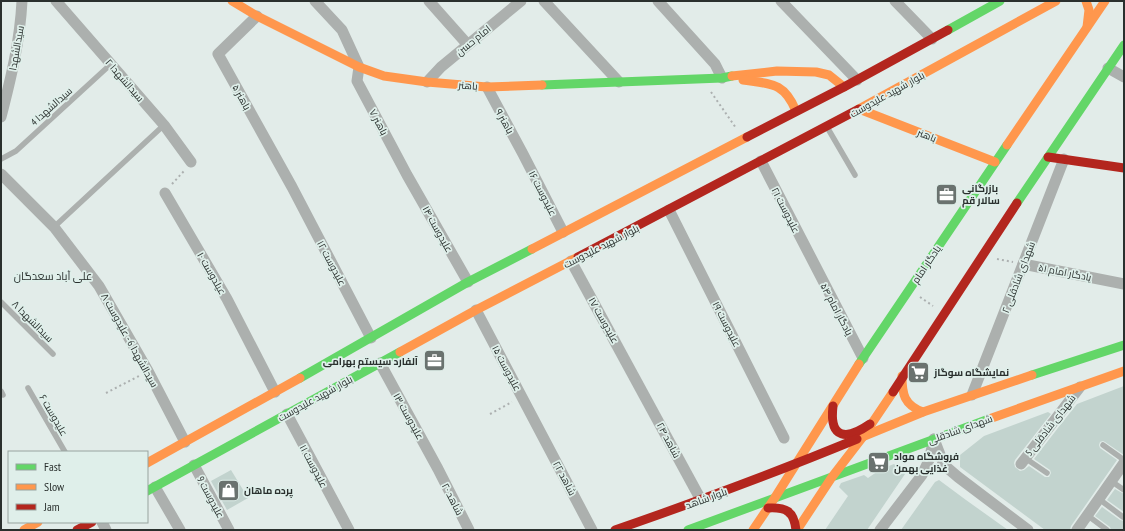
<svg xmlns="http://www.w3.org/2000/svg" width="1125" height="531" viewBox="0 0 1125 531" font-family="'PT Sans Narrow',Cairo,sans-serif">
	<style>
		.building { fill: #c2d3ce }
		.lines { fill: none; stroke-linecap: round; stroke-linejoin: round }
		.path { stroke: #acb0b0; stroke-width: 2; stroke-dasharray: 2 3; stroke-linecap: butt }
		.lane { stroke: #acb0ae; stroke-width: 5.5 }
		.street { stroke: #acb0ae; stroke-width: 11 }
		.fast { stroke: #63d668; stroke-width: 9 }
		.slow { stroke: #ff974d; stroke-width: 9 }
		.jam { stroke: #b3261e; stroke-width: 9 }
		.labels { text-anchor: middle; stroke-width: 3.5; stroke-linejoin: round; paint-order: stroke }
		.street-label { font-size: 10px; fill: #2a302e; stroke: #dfefea }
		.poi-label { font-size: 10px; font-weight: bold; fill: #2a302e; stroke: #dfefea; text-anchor: start }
		.neighbourhood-label { font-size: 11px; fill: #2a302e; stroke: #dfefea }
	</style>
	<rect width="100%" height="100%" fill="#e2ece9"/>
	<g class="building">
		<path d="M1124 386V455L1105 442 1103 441 1100 442 1099 445 1100 448 1117 460 1071 526 1070 530H1045L960 467V455L984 436 1048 412 1051 414 1015 460 1014 463 1015 467 1020 471 1024 470 1029 466 1045 477H1049L1051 473 1050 470 1034 459 1061 424 1077 404Z"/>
		<path d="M894 464 905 474 867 530H825L848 496 839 487 841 483 864 475 868 478 881 469Z"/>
		<path d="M231 470 248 498 227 510 211 481Z"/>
		<path d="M939 480 966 500 1008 530H901L935 482Z"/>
		<path d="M1115 489 1124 494V512L1107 500Z"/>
		<path d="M1102 507 1120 520 1124 521V530H1111L1110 527 1095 516Z"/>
	</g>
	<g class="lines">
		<g class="path">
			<path d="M711 92 736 128"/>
			<path d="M172 184 184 171"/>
			<path d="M997 259 1013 262"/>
			<path d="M920 297 933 306"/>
			<path d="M106 393 139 376"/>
			<path d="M490 414 512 402"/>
		</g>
		<g class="lane">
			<path d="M827 127 855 175"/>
			<path d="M1 159 16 151 111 64"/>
			<path d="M54 227 164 125"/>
			<path d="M1 302 53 354"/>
			<path d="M28 388 65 452"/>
			<path d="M1 391 3 395"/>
			<path d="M1103 445 1124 460"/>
			<path d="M1025 458 1047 473"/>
			<path d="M1111 481 1124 490"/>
			<path d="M1099 499 1123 517"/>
			<path d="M1087 515 1107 530"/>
		</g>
		<g class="street">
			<path d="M56 1 164 125 191 162"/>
			<path d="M315 1 342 30 359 67 357 81 407 175 468 282"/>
			<path d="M429 1 468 45"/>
			<path d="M544 1 619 82"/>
			<path d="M658 1 715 64 722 78"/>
			<path d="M781 1 857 80"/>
			<path d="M895 1 932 39"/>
			<path d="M257 16 218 54 292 187 371 338"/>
			<path d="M1108 68 1124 77"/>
			<path d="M427 82 441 67 521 1"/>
			<path d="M487 87 523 154 563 232"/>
			<path d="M1 117C11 78 20 41 22 1"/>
			<path d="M761 161 863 358"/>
			<path d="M1 174 54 227 99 286 148 371 185 442"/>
			<path d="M165 193 227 299 275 392"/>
			<path d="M669 210 784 438"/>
			<path d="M571 261 701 500"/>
			<path d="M1023 264 1124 284"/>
			<path d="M476 310 592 530"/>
			<path d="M380 363 438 469 469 530"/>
			<path d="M972 395 1064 159"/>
			<path d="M287 414 349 530"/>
			<path d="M934 439 944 465 958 477 1028 530"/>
			<path d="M1021 464 1080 387"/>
			<path d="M194 465 229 530"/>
			<path d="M155 487 180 530"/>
			<path d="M102 522 106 530"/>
			<path d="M880 530 922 475 929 460 934 439"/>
			<path d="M1077 530 1124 463"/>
		</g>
		<g class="fast">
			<path d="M948 30 1000 1"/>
			<path d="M542 85 722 78 732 76"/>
			<path d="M1017 203 1124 45"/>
			<path d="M859 364 1007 145"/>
			<path d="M1032 375 1124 345"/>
			<path d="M300 378 468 282 532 249"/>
			<path d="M147 491 400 352"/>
			<path d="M688 530 989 419"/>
		</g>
		<g class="slow">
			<path d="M232 1 257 16 359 67 384 76 427 82 487 87 542 85"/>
			<path d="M1086 1 1089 10 1087 27"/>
			<path d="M732 76 777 71 816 72 829 75 844 87"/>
			<path d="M743 80C771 84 784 82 796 111"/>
			<path d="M859 109 995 162"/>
			<path d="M859 109 1056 1"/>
			<path d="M1007 145 1105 1"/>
			<path d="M532 249 747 137"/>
			<path d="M400 352 476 310 578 257"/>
			<path d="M902 376C902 394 904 405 923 412"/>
			<path d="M989 419 1124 371"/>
			<path d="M857 439 923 412 1032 375"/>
			<path d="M147 463 300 378"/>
			<path d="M24 530 38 522"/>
			<path d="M753 530 774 499 859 364"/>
			<path d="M797 530 832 477 862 438 893 392"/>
		</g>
		<g class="jam">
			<path d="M747 137 844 87 948 30"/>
			<path d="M1048 157 1124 168"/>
			<path d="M578 257 859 109"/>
			<path d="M893 392 1017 203"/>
			<path d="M833 406C829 440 847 440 870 424"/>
			<path d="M768 508C786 507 794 511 796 530"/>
			<path d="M77 530 92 522"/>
			<path d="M615 530C696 502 777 472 857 439"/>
		</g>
	</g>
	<defs>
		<symbol id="office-square" viewBox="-11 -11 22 22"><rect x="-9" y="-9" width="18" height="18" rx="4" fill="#6a726f" stroke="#dfefea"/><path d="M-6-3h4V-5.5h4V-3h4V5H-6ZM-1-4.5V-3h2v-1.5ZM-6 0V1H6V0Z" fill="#fff"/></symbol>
		<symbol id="supermarket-square" viewBox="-11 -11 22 22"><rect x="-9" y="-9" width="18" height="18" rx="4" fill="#6a726f" stroke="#dfefea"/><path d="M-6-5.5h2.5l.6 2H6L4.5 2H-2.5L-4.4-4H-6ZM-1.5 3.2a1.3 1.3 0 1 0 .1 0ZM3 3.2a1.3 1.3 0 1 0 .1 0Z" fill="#fff"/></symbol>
		<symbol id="shop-square" viewBox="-11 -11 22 22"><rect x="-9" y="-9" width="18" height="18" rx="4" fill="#6a726f" stroke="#dfefea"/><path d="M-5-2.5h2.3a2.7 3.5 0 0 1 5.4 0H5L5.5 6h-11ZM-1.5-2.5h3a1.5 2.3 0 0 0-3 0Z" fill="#fff"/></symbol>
	</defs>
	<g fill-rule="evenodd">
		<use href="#office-square" x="934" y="182" width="25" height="25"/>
		<use href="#office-square" x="422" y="348" width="25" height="25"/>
		<use href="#supermarket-square" x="906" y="360" width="25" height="25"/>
		<use href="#supermarket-square" x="866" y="450" width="25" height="25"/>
		<use href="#shop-square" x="216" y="478" width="25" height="25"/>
	</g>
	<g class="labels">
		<g class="street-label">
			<text transform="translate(473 40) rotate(-39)" y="4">امام حسن</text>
			<text transform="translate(16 48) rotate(-80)" y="4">سیدالشهدا</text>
			<text transform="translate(125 80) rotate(49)" y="4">سیدالشهدا ۲</text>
			<text transform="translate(468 85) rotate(5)" y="4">باهنر</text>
			<text transform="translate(887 94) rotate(-29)" y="4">بلوار شهید علیدوست</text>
			<text transform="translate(242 97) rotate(61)" y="4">باهنر ۵</text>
			<text transform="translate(51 106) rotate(-42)" y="4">سیدالشهدا 4</text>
			<text transform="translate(505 121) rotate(61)" y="4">باهنر ۹</text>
			<text transform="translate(379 122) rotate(62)" y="4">باهنر ۷</text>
			<text transform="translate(927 135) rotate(21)" y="4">باهنر</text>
			<text transform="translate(543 193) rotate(63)" y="4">علیدوست ۱۶</text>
			<text transform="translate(786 210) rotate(63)" y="4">علیدوست ۲۱</text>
			<text transform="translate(438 229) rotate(61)" y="4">علیدوست ۱۴</text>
			<text transform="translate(601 246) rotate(-27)" y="4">بلوار شهید علیدوست</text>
			<text transform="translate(332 263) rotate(62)" y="4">علیدوست ۱۲</text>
			<text transform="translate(926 264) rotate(-56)" y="4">یادگار امام</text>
			<text transform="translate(1065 272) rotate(11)" y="4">یادگار امام ۵۱</text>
			<text transform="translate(212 273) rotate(60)" y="4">عیلدوست ۱۰</text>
			<text transform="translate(1018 277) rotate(-69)" y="4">شهدای شادقلی ۲</text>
			<text transform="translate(837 309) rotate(62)" y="4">یادگار امام ۵۴</text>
			<text transform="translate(604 320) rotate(61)" y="4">علیدوست ۱۷</text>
			<text transform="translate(33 321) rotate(45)" y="4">سیدالشهدا ۸</text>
			<text transform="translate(727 324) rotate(63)" y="4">علیدوست ۱۹</text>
			<text transform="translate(130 340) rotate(61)" y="4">سیدالشهدا 6 - علیدوست ۸</text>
			<text transform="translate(507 368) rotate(62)" y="4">علیدوست ۱۵</text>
			<text transform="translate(315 398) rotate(-29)" y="4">بلوار شهید علیدوست</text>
			<text transform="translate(54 415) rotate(60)" y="4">علیدوست ۶</text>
			<text transform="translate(409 416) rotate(61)" y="4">علیدوست ۱۳</text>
			<text transform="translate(1050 425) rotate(-52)" y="4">شهدای شادقلی 5</text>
			<text transform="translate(960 429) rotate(-20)" y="4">شهدای شادقلی</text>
			<text transform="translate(669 440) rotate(62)" y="4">شاهد ۲۴</text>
			<text transform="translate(314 466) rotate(62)" y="4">علیدوست ۱۱</text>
			<text transform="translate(565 478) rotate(62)" y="4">شاهد ۲۲</text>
			<text transform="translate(211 497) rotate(62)" y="4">علیدوست 9</text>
			<text transform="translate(706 498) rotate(-20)" y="4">بلوار شاهد</text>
			<text transform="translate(453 499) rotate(63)" y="4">شاهد ۲۰</text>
		</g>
		<g class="poi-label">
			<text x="962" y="192">بازرگانی<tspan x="962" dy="12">سالار قم</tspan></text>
			<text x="418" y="365" text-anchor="end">آلفارد سیستم بهرامی</text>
			<text x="934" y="376">نمایشگاه سوگاز</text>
			<text x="894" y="460">فروشگاه مواد<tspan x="894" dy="12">غذایی بهمن</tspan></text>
			<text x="244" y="494">پرده ماهان</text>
		</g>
		<g class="neighbourhood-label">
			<text x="53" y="280">علی آباد سعدگان</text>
		</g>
	</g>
	<rect width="1125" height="531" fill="none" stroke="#2a302e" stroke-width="4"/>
	<rect x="8" y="451" width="140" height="72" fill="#dfefea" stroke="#97a39f"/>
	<rect x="16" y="464" width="20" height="6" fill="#63d668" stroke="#97a39f"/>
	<text x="44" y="471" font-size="12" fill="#2a302e">Fast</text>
	<rect x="16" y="484" width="20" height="6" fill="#ff974d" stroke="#97a39f"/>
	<text x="44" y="491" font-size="12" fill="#2a302e">Slow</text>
	<rect x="16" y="504" width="20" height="6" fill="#b3261e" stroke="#97a39f"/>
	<text x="44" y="511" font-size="12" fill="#2a302e">Jam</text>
</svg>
